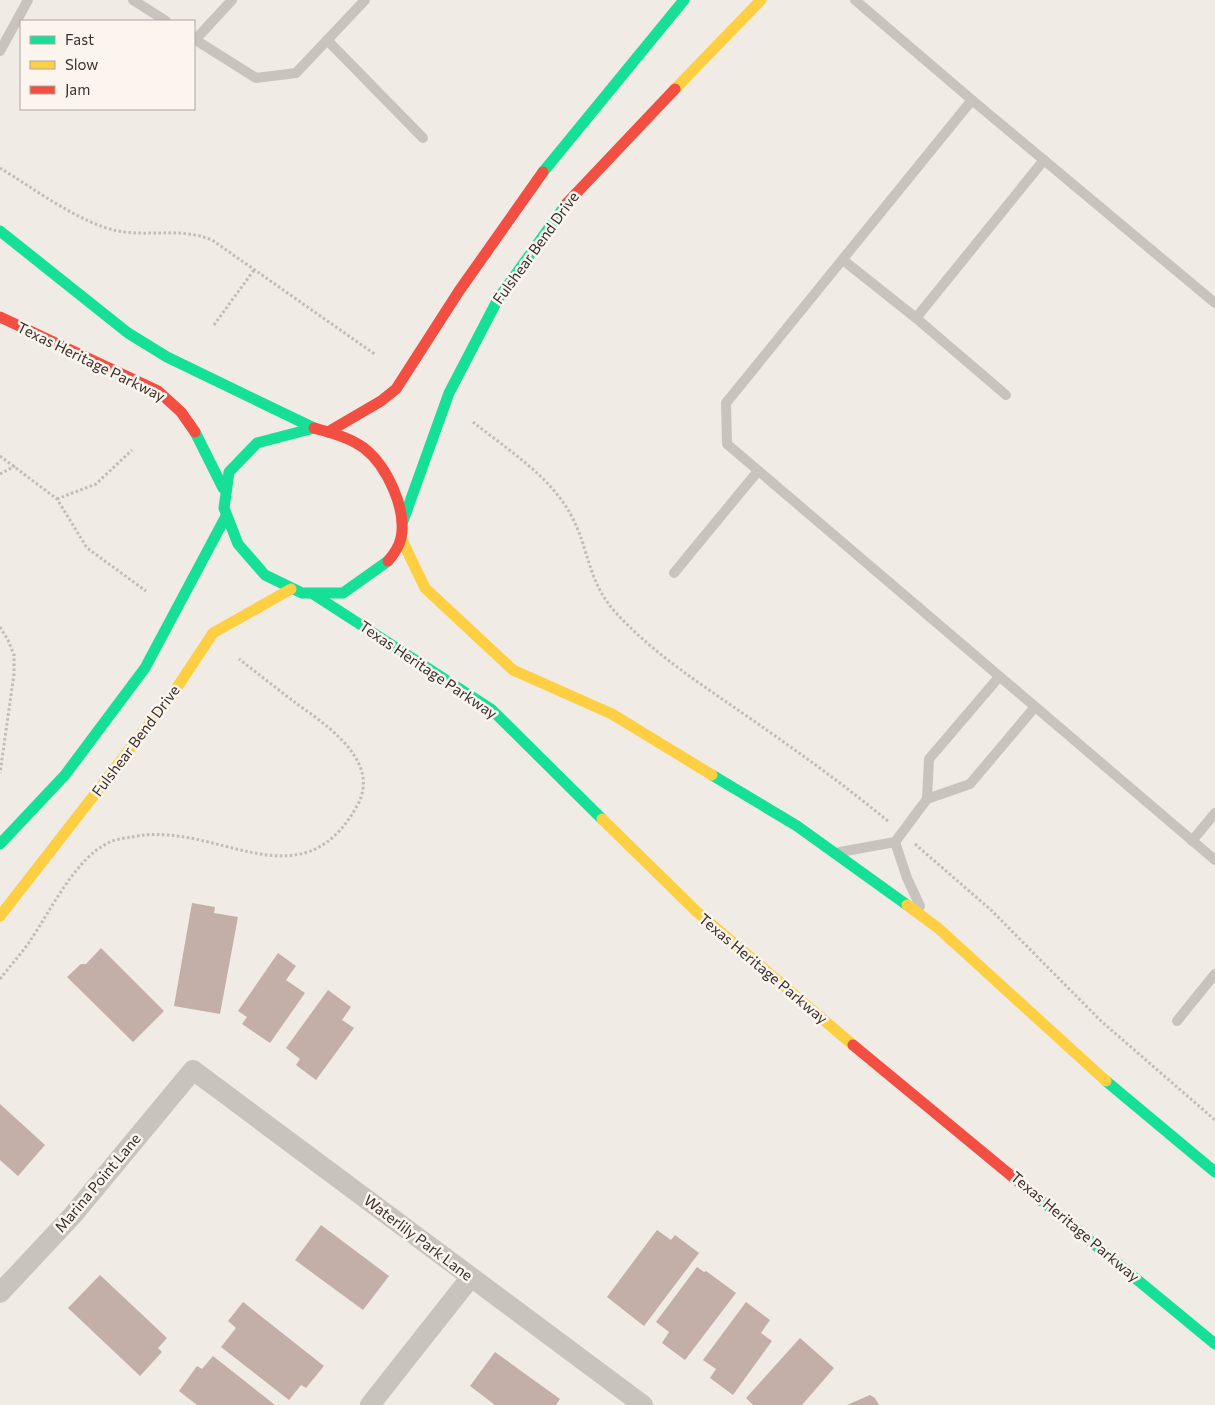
<svg xmlns="http://www.w3.org/2000/svg" width="1215" height="1405" viewBox="0 0 1215 1405" font-family="Commissioner,sans-serif">
	<style>
		.building { fill: #c3afa7 }
		.lines { fill: none; stroke-linecap: round; stroke-linejoin: round }
		.path { stroke: #c2bbb6; stroke-width: 3; stroke-dasharray: 2.5 2.5; stroke-linecap: butt }
		.lane { stroke: #c9c3be; stroke-width: 10 }
		.street { stroke: #c9c3be; stroke-width: 20 }
		.fast { stroke: #16e098; stroke-width: 11 }
		.slow { stroke: #ffcf43; stroke-width: 11 }
		.jam { stroke: #f24e42; stroke-width: 11 }
		.labels { text-anchor: middle; stroke-width: 5; stroke-linejoin: round; paint-order: stroke }
		.street-label { font-size: 15px; fill: #3b302b; stroke: #fbf5ee }
	</style>
	<rect width="100%" height="100%" fill="#f0ebe5"/>
	<g class="building">
		<path d="M192 903 215 907 214 913 238 917 220 1014 174 1006Z"/>
		<path d="M101 948 164 1011 133 1042 67 977 81 964H86Z"/>
		<path d="M278 953 296 966 286 980 305 993 270 1043 242 1024 247 1017 238 1011Z"/>
		<path d="M328 990 351 1007 342 1020 354 1028 316 1080 296 1065 300 1059 286 1048Z"/>
		<path d="M0 1104 45 1145 18 1176 0 1160Z"/>
		<path d="M321 1225 389 1276 363 1310 295 1260Z"/>
		<path d="M657 1230 671 1240 675 1235 699 1253 644 1326 607 1297Z"/>
		<path d="M697 1267 704 1272 706 1271 736 1293 685 1360 662 1343 669 1332 656 1322Z"/>
		<path d="M100 1275 167 1338 158 1348 162 1352 140 1376 68 1308Z"/>
		<path d="M243 1302 324 1366 306 1388 301 1385 289 1400 221 1347 236 1328 228 1321Z"/>
		<path d="M746 1302 770 1320 761 1333 772 1341 733 1395 710 1378 716 1369 703 1360Z"/>
		<path d="M800 1338 834 1368 802 1405H753L746 1398Z"/>
		<path d="M495 1352 560 1399 556 1405H495L470 1386Z"/>
		<path d="M213 1356 275 1405H197L179 1391 197 1366 202 1369Z"/>
		<path d="M870 1395 875 1398 879 1405H847Z"/>
	</g>
	<g class="lines">
		<g class="path">
			<path d="M0 168C33 188 81 224 118 231 150 237 181 227 212 240L376 355"/>
			<path d="M214 325 254 270"/>
			<path d="M473 422C508 450 550 476 571 515 590 550 587 582 617 614 651 651 696 681 738 710 790 746 841 782 889 822"/>
			<path d="M0 456 57 499 87 548 146 591"/>
			<path d="M0 474 15 466"/>
			<path d="M57 499 96 484 132 450"/>
			<path d="M0 627 8 640 14 655V674L0 773"/>
			<path d="M915 844 991 910 1101 1021 1215 1120"/>
			<path d="M0 979C10 966 21 954 30 941 51 910 76 857 110 842 116 839 125 838 132 837 216 819 300 908 357 806 383 760 323 723 293 701 275 687 257 673 239 659"/>
		</g>
		<g class="lane">
			<path d="M133 0 166 21"/>
			<path d="M855 0 972 100 726 403 727 444 1215 860"/>
			<path d="M194 39 256 78 296 73 365 0"/>
			<path d="M195 40 232 0"/>
			<path d="M327 40 423 138"/>
			<path d="M0 51 28 0"/>
			<path d="M972 100 1215 303"/>
			<path d="M843 260 916 318 1044 160"/>
			<path d="M916 318 1006 395"/>
			<path d="M674 573 758 471"/>
			<path d="M927 799 970 784 1034 708"/>
			<path d="M1192 841 1215 813"/>
			<path d="M895 842 907 878 920 906"/>
			<path d="M840 852 895 842 927 799 929 759 999 677"/>
			<path d="M1177 1021 1215 974"/>
		</g>
		<g class="street">
			<path d="M0 1293 72 1216 193 1070 643 1405"/>
			<path d="M370 1405 471 1277"/>
		</g>
		<g class="fast">
			<path d="M543 172 684 0"/>
			<path d="M0 231 128 333 167 357 314 428"/>
			<path d="M314 428 257 443 229 472 224 508 238 544 265 575 302 593H343L388 561"/>
			<path d="M195 432 223 488"/>
			<path d="M403 521 449 393 498 299 567 203"/>
			<path d="M313 594 491 709 602 819"/>
			<path d="M712 775 797 826 907 905"/>
			<path d="M0 844 65 775 145 668 225 518"/>
			<path d="M1106 1081 1215 1172"/>
			<path d="M1031 1192 1215 1344"/>
		</g>
		<g class="slow">
			<path d="M675 89 761 0"/>
			<path d="M401 538 425 588 513 670 612 714 712 775"/>
			<path d="M602 819 696 911 853 1045"/>
			<path d="M907 905 938 928 1106 1081"/>
			<path d="M0 916 172 695 213 633 291 589"/>
		</g>
		<g class="jam">
			<path d="M567 203 675 89"/>
			<path d="M0 317 158 391 181 412 195 432"/>
			<path d="M314 428C331 433 349 437 364 448 387 466 407 509 401 538 399 547 394 554 388 561"/>
			<path d="M328 432 381 401 396 389 459 291 543 172"/>
			<path d="M853 1045 1031 1192"/>
		</g>
	</g>
	<g class="labels">
		<g class="street-label">
			<text transform="translate(536 248) rotate(-54)" y="5">Fulshear Bend Drive</text>
			<text transform="translate(91 362) rotate(26)" y="5">Texas Heritage Parkway</text>
			<text transform="translate(428 670) rotate(34)" y="5">Texas Heritage Parkway</text>
			<text transform="translate(136 741) rotate(-53)" y="5">Fulshear Bend Drive</text>
			<text transform="translate(763 969) rotate(40)" y="5">Texas Heritage Parkway</text>
			<text transform="translate(98 1183) rotate(-50)" y="5">Marina Point Lane</text>
			<text transform="translate(1075 1227) rotate(40)" y="5">Texas Heritage Parkway</text>
			<text transform="translate(418 1238) rotate(37)" y="5">Waterlily Park Lane</text>
		</g>
	</g>
	<rect x="20" y="20" width="175" height="90" fill="#fbf5ee" stroke="#aea6a0"/>
	<rect x="30" y="36" width="25" height="8" fill="#16e098" stroke="#aea6a0"/>
	<text x="65" y="45" font-size="15" fill="#3b302b">Fast</text>
	<rect x="30" y="61" width="25" height="8" fill="#ffcf43" stroke="#aea6a0"/>
	<text x="65" y="70" font-size="15" fill="#3b302b">Slow</text>
	<rect x="30" y="86" width="25" height="8" fill="#f24e42" stroke="#aea6a0"/>
	<text x="65" y="95" font-size="15" fill="#3b302b">Jam</text>
</svg>
